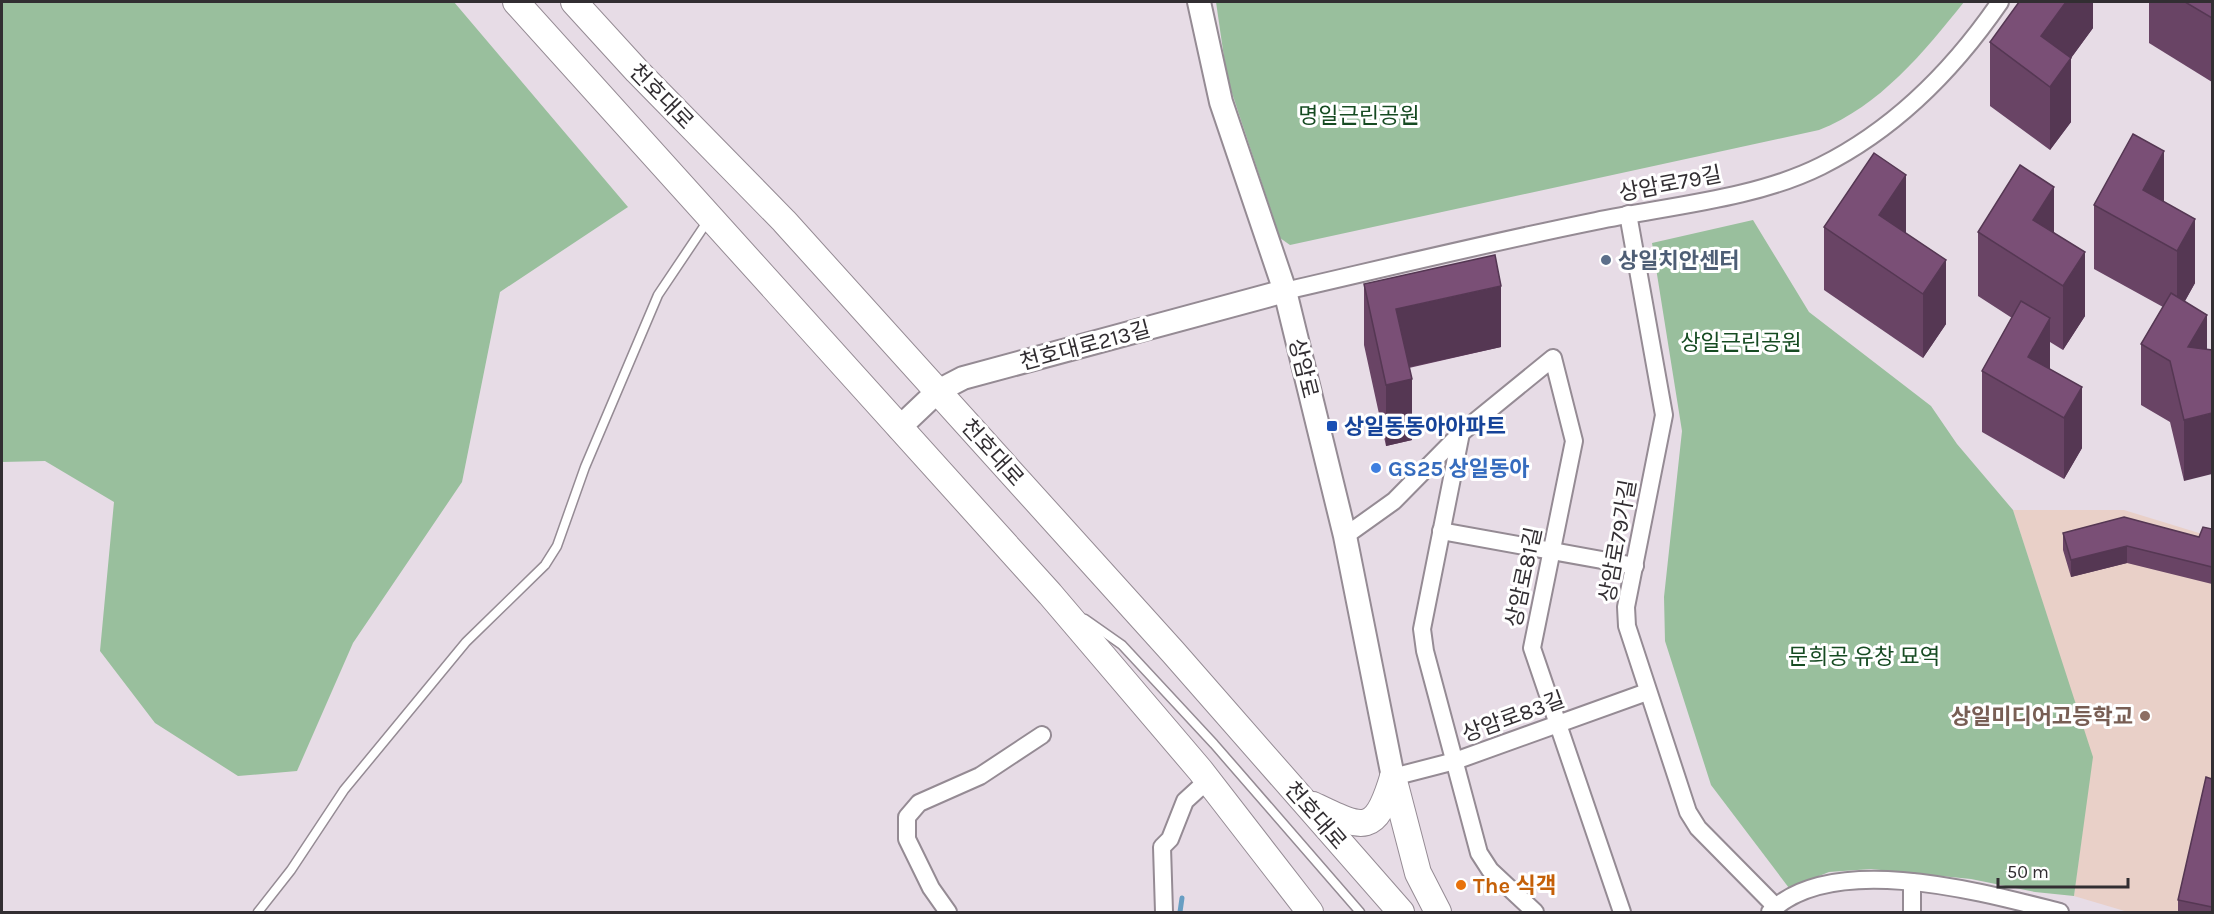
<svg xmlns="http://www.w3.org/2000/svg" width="2214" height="914" viewBox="0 0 2214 914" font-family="Karla,'Noto Sans KR',sans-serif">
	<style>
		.education { fill: #e9d0c8 }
		.green { fill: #99bf9d }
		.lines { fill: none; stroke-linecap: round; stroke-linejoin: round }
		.stream { stroke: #689ec3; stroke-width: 5 }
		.lane-casing { stroke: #958b94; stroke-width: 11 }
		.street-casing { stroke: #958b94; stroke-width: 20 }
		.secondary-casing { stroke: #958b94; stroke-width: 26 }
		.primary-casing { stroke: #958b94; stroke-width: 28 }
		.lane { stroke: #fff; stroke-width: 8 }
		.street { stroke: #fff; stroke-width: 16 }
		.secondary { stroke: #fff; stroke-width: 22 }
		.primary { stroke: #fff; stroke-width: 26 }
		.wall { fill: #694465 }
		.shaded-wall { fill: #553753 }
		.building { fill: #7a4f76; stroke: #553753; stroke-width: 1.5 }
		.service-dot { fill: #5c6f8a; stroke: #fff; stroke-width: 2 }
		.transit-dot { fill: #1a4fb4; stroke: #fff; stroke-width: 2 }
		.shop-dot { fill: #3f7fe0; stroke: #fff; stroke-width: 2 }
		.education-dot { fill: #8d6e63; stroke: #fff; stroke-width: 2 }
		.food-dot { fill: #e8710a; stroke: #fff; stroke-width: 2 }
		.labels { text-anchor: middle; stroke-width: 6; stroke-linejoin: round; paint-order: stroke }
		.street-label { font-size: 22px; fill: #322e32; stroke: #fff }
		.park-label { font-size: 22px; fill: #164b22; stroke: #fff }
		.service-label { font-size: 22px; font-weight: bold; fill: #4e5e75; stroke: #fff; text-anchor: start }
		.transit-label { font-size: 22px; font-weight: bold; fill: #164399; stroke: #fff; text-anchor: start }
		.shop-label { font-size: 22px; font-weight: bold; fill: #366cbe; stroke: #fff; text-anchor: start }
		.education-label { font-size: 22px; font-weight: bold; fill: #785e54; stroke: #fff; text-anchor: end }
		.food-label { font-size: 22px; font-weight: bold; fill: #c56008; stroke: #fff; text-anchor: start }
	</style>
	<rect width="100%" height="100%" fill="#e7dce6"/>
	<path class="education" d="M2013 510H2124L2212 537V912H2128L2074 896 2092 757Z"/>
	<g class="green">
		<path d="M2 2H454L628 207 500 292 462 482 353 643 297 771 238 776 155 723 100 651 114 502 45 461 2 462Z"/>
		<path d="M1216 2H1964C1924 52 1880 106 1819 130L1290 245 1280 238 1227 78Z"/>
		<path d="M1753 220 1809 312 1931 406 1957 444 2013 510 2093 757 2074 896 2035 892 1971 879 1871 869 1829 872 1789 888 1711 785 1665 641 1664 597 1682 431 1652 243Z"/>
	</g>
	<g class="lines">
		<path class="stream" d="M1180 912 1182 898"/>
		<defs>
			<g id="lane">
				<path d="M1085 619 1122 645 1214 744 1360 912"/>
				<path d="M258 912 291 870 344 790 466 642 545 565 557 546 585 467 658 295 709 219"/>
			</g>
			<g id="street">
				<path d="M1628 214 1664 415 1626 607 1627 626 1688 812 1698 828 1776 907"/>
				<path d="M1285 291C1389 267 1492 242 1596 221 1668 206 1755 199 1821 166 1895 129 1954 69 2000 2"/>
				<path d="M1461 433 1422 629 1425 651 1479 853 1490 870 1535 912"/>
				<path d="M1441 531 1635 566"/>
				<path d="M1345 536 1394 501 1461 433 1553 358 1574 441 1532 648 1622 912"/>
				<path d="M1393 777 1455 761 1647 692"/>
				<path d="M948 912 931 888 907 839V817L919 803 980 776 1042 735"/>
				<path d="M1164 912 1162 847 1170 839 1185 801 1208 780"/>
				<path d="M1770 912C1833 850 1985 893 2060 912"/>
				<path d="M1912 912V882"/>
			</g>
			<g id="secondary">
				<path d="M1199 2 1221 102 1285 291 1345 536 1393 777"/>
				<path d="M899 428 938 391 963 378 1285 291"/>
			</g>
			<g id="primary">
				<path d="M516 2 1050 594 1200 770 1310 912"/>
				<path d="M574 2 637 71 784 221 1173 652 1401 912"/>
				<path d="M1393 777 1418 873 1438 912"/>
				<path d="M1313 805C1363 829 1375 837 1393 777"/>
			</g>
		</defs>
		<use href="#lane" class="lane-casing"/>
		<use href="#street" class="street-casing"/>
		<use href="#secondary" class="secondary-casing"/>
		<use href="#primary" class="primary-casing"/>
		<use href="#lane" class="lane"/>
		<use href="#street" class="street"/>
		<use href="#secondary" class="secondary"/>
		<use href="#primary" class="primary"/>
	</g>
	<g class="wall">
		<path d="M2093 2V28L2071 58V122L2050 150 1990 106V42Z"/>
		<path d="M2149 2H2212V82L2149 43Z"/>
		<path d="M2164 202 2195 283 2185 301 2184 481 2170 422 2141 405V344L2163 307 2094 269V205Z"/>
		<path d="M1824 227 1906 234 1946 324 1923 358 1824 290Z"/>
		<path d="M1978 232H2054L2085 316 2063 350 2050 342V369L2082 448 2064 479 1982 432V371L2012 318 1978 296Z"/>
		<path d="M1364 284 1501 347 1409 368 1412 440 1386 446 1364 345Z"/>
		<path d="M2212 529V584L2127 563 2071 577 2063 550V533L2199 537Z"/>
		<path d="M2212 779V912H2178V900Z"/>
	</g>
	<g class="shaded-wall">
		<path d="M2066 2H2093V28L2050 87 2041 36Z"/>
		<path d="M2071 58V122L2050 150V87Z"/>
		<path d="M2164 151V215L2143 190Z"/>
		<path d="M1906 175V239L1879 215Z"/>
		<path d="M2054 187V251L2033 220Z"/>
		<path d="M2195 219V283L2177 315V251Z"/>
		<path d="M2085 252V316L2063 350V286Z"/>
		<path d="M1946 260V324L1923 358V294Z"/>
		<path d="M1501 286V347L1396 370V309Z"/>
		<path d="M2207 315V376L2188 347Z"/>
		<path d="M2050 318V379L2028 357Z"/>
		<path d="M1412 379V440L1386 446V385Z"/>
		<path d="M2082 387V448L2064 479V418Z"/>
		<path d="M2212 413V474L2184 481V420Z"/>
		<path d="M2127 546V563L2071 577V560Z"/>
	</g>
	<g class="building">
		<path d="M2019 2H2066L2041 36 2071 58 2050 87 1990 42Z"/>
		<path d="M2185 2H2212V18Z"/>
		<path d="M2133 134 2164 151 2143 190 2195 219 2177 251 2094 205Z"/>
		<path d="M1874 153 1906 175 1879 215 1946 260 1923 294 1824 227Z"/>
		<path d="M2020 165 2054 187 2033 220 2085 252 2063 286 1978 232Z"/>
		<path d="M1495 255 1501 286 1396 309 1412 379 1386 385 1364 284Z"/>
		<path d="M2171 293 2207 315 2188 347 2212 350V413L2184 420 2170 361 2141 344Z"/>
		<path d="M2021 301 2050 318 2028 357 2082 387 2064 418 1982 371Z"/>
		<path d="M2124 517 2199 537 2203 527 2212 529V567L2127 546 2071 560 2063 533Z"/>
		<path d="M2206 777 2212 779V907L2178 900Z"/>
	</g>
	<circle class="service-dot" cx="1606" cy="260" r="6"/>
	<rect class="transit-dot" x="1326" y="420" width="12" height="12" rx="3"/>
	<circle class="shop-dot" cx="1376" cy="468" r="6"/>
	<circle class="education-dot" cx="2145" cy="716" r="6"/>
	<circle class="food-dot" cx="1461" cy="885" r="6"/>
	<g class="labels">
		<g class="street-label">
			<text transform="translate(662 96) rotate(46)" y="8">천호대로</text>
			<text transform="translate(1670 183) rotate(-11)" y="8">상암로79길</text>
			<text transform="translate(1085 345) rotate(-15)" y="8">천호대로213길</text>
			<text transform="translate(1304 368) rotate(76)" y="8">상암로</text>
			<text transform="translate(993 452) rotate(48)" y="8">천호대로</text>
			<text transform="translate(1617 541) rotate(-80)" y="8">상암로79가길</text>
			<text transform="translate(1523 577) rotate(-78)" y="8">상암로81길</text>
			<text transform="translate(1513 716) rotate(-20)" y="8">상암로83길</text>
			<text transform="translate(1316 815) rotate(49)" y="8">천호대로</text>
		</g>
		<g class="park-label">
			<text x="1359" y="123">명일근린공원</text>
			<text x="1741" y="350">상일근린공원</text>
			<text x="1864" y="664">문희공 유창 묘역</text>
		</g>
		<g class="service-label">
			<text x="1618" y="268">상일치안센터</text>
		</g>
		<g class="transit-label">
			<text x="1344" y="434">상일동동아아파트</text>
		</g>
		<g class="shop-label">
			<text x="1388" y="476">GS25 상일동아</text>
		</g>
		<g class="education-label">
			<text x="2133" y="724">상일미디어고등학교</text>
		</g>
		<g class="food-label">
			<text x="1473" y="893">The 식객</text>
		</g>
	</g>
	<rect width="2214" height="914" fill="none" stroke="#322e32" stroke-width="6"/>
	<path d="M1998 878v9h130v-9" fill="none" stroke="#322e32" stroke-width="3"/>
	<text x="2007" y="878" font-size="18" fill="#322e32" stroke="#ffffff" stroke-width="4.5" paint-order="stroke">50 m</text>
</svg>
